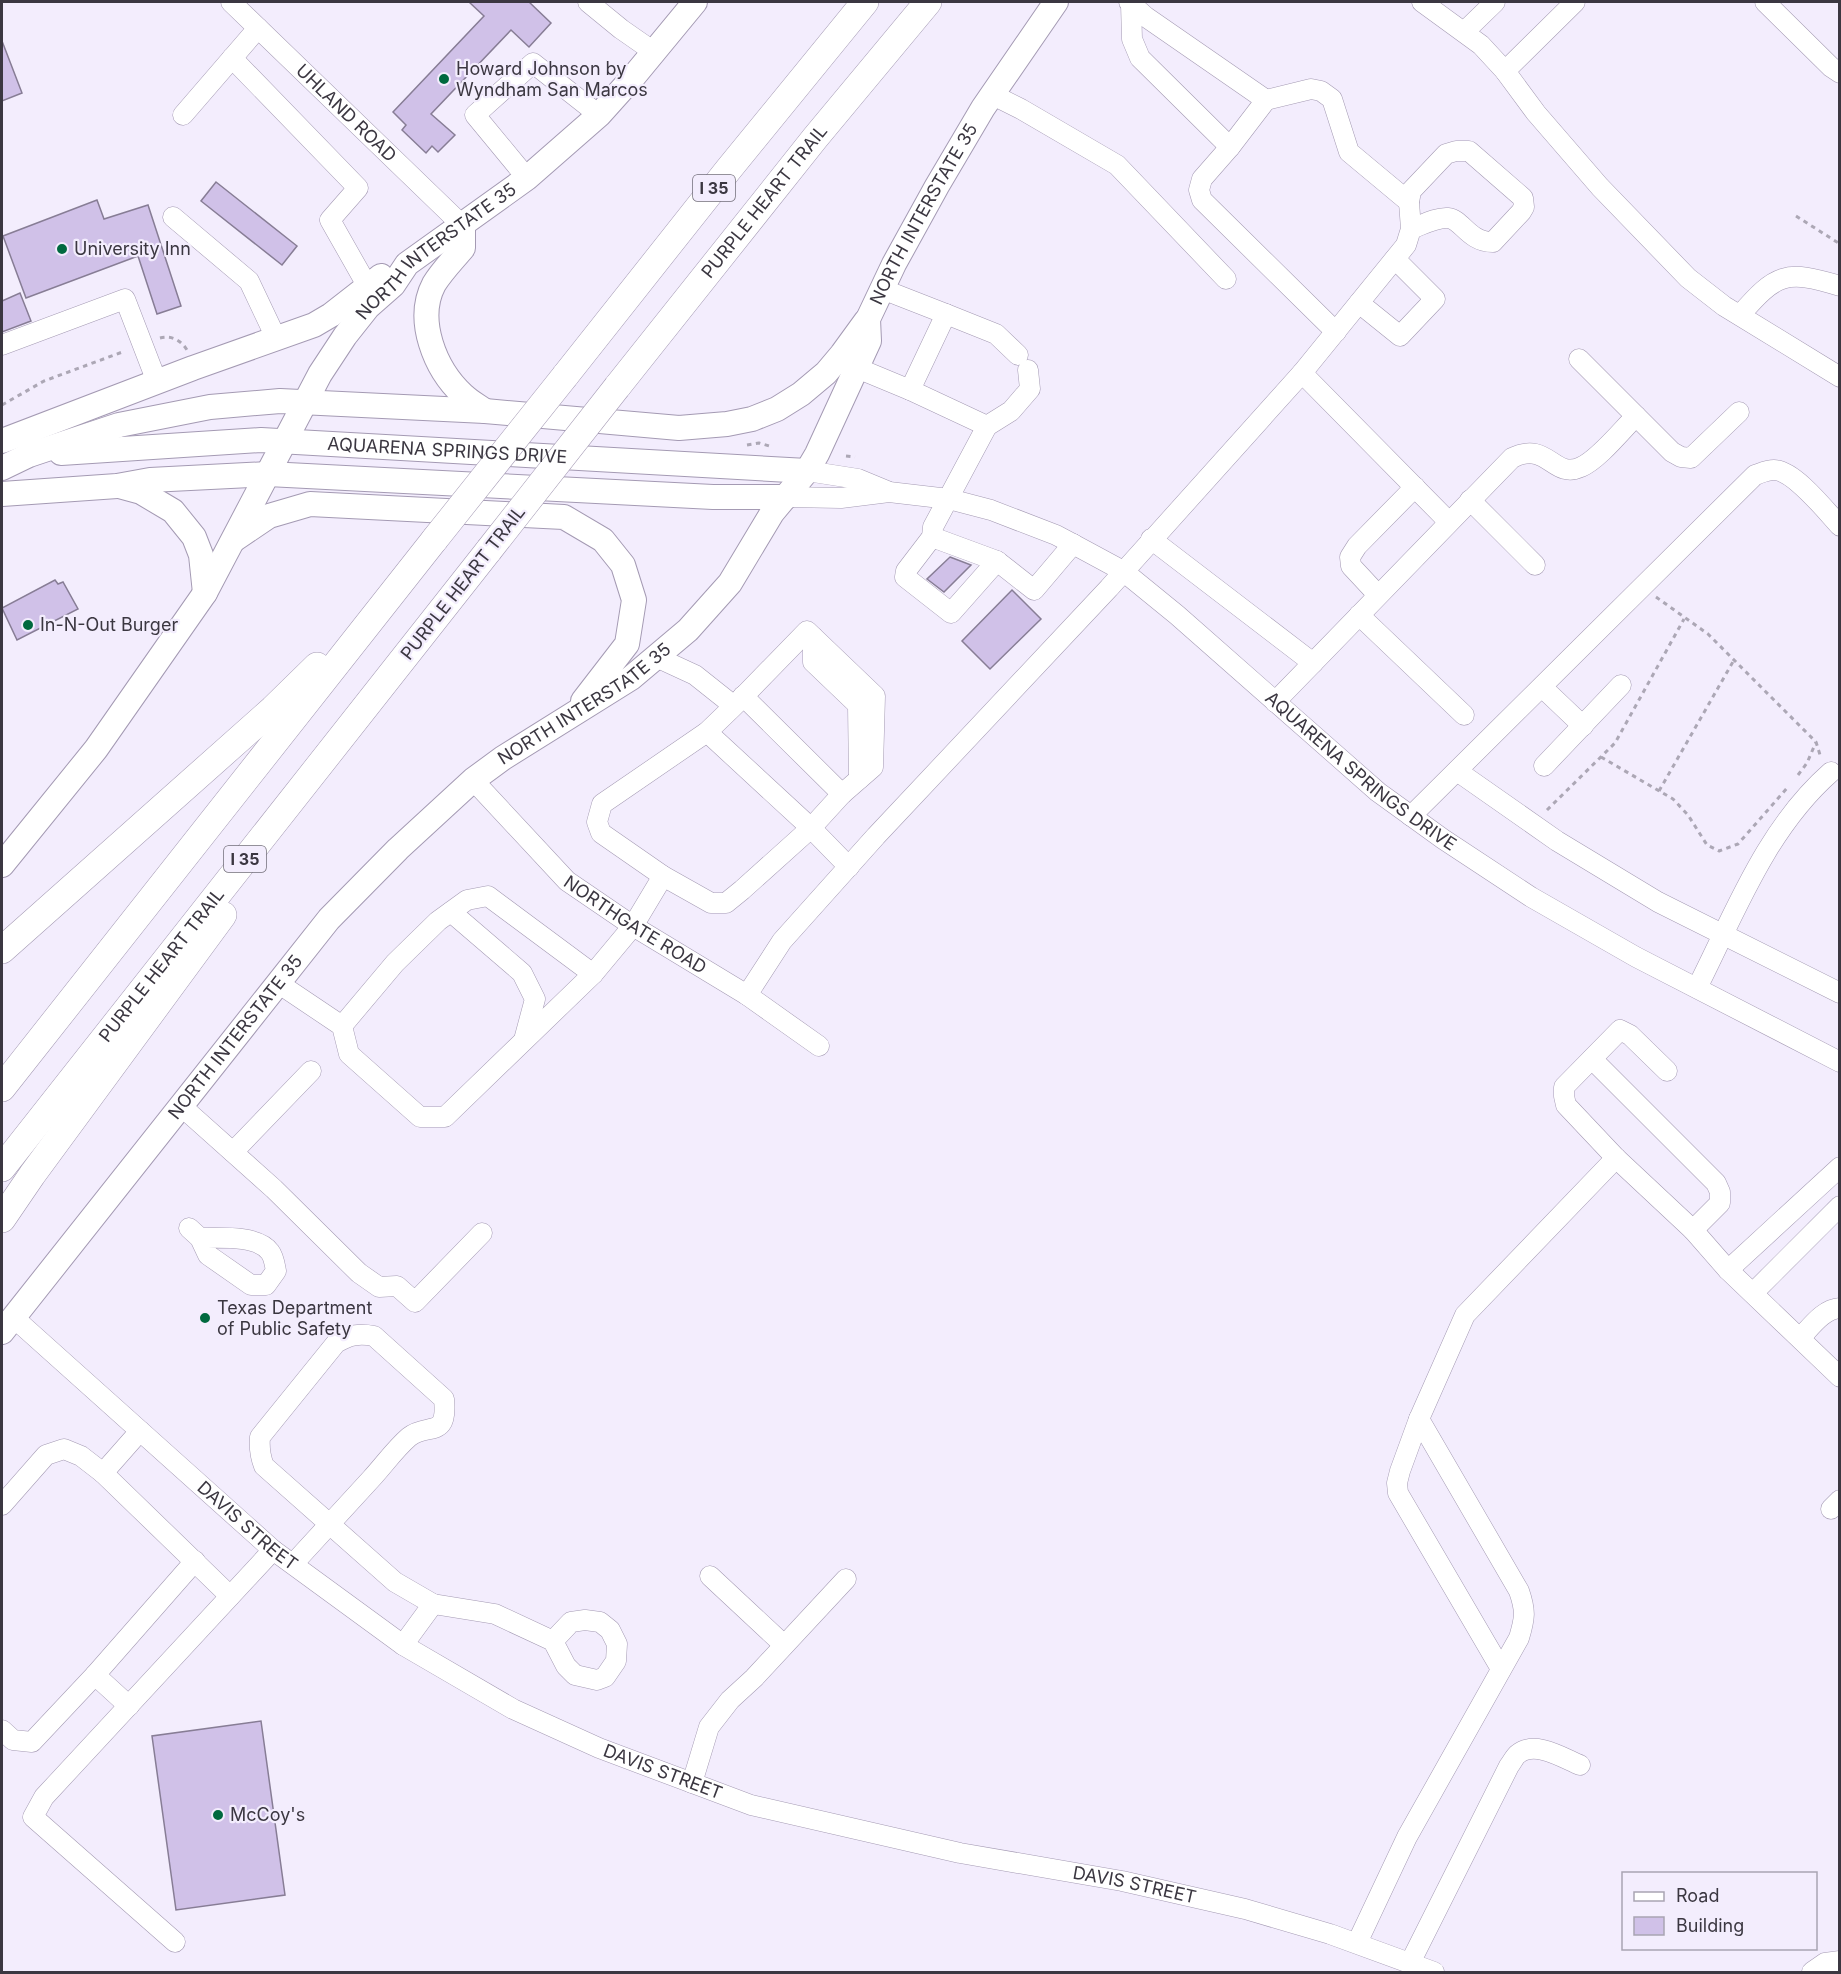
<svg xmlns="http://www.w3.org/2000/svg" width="1841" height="1974" viewBox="0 0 1841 1974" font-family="Inter,sans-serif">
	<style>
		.building { fill: #d0c1e8; stroke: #877d95; stroke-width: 1.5 }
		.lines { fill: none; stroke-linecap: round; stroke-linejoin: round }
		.minor-casing { stroke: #a49ab3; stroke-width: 21 }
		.major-casing { stroke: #a49ab3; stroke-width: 26 }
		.highway-casing { stroke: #a49ab3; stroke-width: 28 }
		.path { stroke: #aca7b5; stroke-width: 3; stroke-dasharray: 4.5 4.5; stroke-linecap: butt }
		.minor { stroke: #fff; stroke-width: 20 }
		.major { stroke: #fff; stroke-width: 24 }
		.highway { stroke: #fff; stroke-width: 27 }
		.highway-bridge-casing { stroke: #a49ab3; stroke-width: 28; stroke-linecap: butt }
		.highway-bridge { stroke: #fff; stroke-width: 27 }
		.poi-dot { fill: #00693f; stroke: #f3edfd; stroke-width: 2 }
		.labels { text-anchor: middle; stroke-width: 4.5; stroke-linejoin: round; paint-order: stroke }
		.shield { fill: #f3edfd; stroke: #726e79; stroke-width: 1.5 }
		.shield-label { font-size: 16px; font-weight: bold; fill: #3b3741 }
		.poi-label { font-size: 18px; fill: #3b3741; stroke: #f3edfd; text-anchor: start }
		.street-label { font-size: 18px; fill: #3b3741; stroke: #f3edfd }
	</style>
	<rect width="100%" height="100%" fill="#f3edfd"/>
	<g class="building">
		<path d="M469 2H529L551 23 529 47 511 30 431 114 455 135 438 152 432 146 426 153 402 130 406 125 393 112 484 16Z"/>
		<path d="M2 41 22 93 2 101Z"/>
		<path d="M216 182 297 246 282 265 201 201Z"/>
		<path d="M97 200 104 219 148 205 181 306 157 314 138 256 26 298 3 236Z"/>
		<path d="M20 293 31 321 2 332V301Z"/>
		<path d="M950 557 971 565 944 592 927 579Z"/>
		<path d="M55 580 58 584 63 582 78 609 17 640 2 608Z"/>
		<path d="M1012 590 1041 619 990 669 962 641Z"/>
		<path d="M261 1721 285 1895 176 1910 152 1736Z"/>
	</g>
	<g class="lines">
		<defs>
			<g id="minor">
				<path id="s1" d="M231 2 463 226"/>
				<path d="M588 2 621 29 654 52"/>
				<path d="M1129 2 1146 17 1266 100 1230 147 1202 179 1199 190 1202 200 1336 332"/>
				<path d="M1422 2 1481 45 1505 71 1536 113 1600 187 1688 278 1724 306 1840 377"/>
				<path d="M1765 2 1831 67 1840 73"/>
				<path d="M1131 4 1132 39 1140 58 1230 147"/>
				<path d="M1464 32 1495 2"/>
				<path d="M232 58 358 188 330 220 368 287"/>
				<path d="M1505 71 1575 2"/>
				<path d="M993 95 1021 109 1117 165 1226 279"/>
				<path d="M1266 100 1311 89 1321 91 1332 99 1349 152 1409 202"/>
				<path d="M183 115 258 28"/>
				<path d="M527 178 475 115 533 63 599 115"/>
				<path d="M173 217 249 281 276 338"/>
				<path d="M1359 303 1400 336 1435 299 1395 259"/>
				<path d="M946 314 996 334 1018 355"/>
				<path d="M1740 315C1776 274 1785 269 1840 286"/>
				<path d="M2 345 125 299 157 382"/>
				<path d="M1579 359 1672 452 1681 457 1691 458 1739 412"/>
				<path d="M857 368 910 390 946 314 882 289"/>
				<path d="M1302 373 1449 522"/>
				<path d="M910 390 987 426 1011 411 1030 389 1028 370"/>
				<path d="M987 426 933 527 932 537 906 571 905 577 951 613 997 561 1034 590 1073 544"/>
				<path d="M807 471 858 479 887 491"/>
				<path id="s2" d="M786 497 841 498 889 492 949 499 991 510 1056 535 1073 544 1123 571 1177 615 1378 792 1443 839 1531 897 1636 957 1840 1062"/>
				<path d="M1470 500 1535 565"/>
				<path d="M932 537 997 561"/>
				<path d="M1151 539 1313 663"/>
				<path d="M1378 595 1351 566 1350 557 1357 546 1415 487"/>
				<path d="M1359 615 1464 715"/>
				<path d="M813 637V662L858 705 859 779"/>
				<path d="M656 657 695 675 734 706 707 732 602 804 597 822 601 833 663 876 711 903H726L742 890 811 828 842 794 873 767 875 696 807 631 734 706"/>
				<path d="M1542 687 1583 726"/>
				<path d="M743 696 842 794"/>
				<path d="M1275 702 1512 458C1548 440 1553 480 1581 467 1598 460 1622 430 1636 416"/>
				<path d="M707 732 811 828 849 867"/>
				<path d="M1544 766 1621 685"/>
				<path d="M1457 771 1557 841 1658 902 1840 993"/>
				<path id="s3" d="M473 780 567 881 633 926 747 995 819 1046"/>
				<path d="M1411 816 1755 475C1761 473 1767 470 1774 470 1794 470 1826 511 1840 526"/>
				<path d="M451 912 522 973 535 999 524 1040"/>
				<path d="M593 974 633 926 663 876"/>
				<path d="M278 983 342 1026 395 963 438 921 467 900 488 896 593 974 445 1117H420L349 1054 342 1026"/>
				<path d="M1697 988C1735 913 1766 829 1831 772"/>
				<path d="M747 995 782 941 876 836 1109 588 1302 373 1406 245 1411 229 1409 202 1411 191 1446 154 1456 151H1469L1523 198 1524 207 1521 212 1493 242C1468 242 1462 219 1448 218 1436 217 1422 225 1411 229"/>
				<path d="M1592 1059 1716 1183 1720 1192V1203L1693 1230"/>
				<path d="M1667 1071 1630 1035 1620 1030 1564 1087V1096L1566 1105 1616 1158 1693 1230 1728 1270 1840 1377"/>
				<path d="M180 1105 274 1189 359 1273 379 1287 397 1286 415 1302 482 1233"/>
				<path d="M233 1152 311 1071"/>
				<path d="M189 1228 200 1238 208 1255 251 1285H266L276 1271C275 1266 274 1257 270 1252 258 1235 220 1238 200 1238"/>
				<path d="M1728 1270 1840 1167"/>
				<path d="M1754 1292 1840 1206"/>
				<path id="s4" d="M13 1317 273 1550 403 1645 513 1709 599 1748 751 1805 960 1853 1122 1881 1245 1909 1330 1934 1434 1972"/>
				<path d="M1800 1338C1811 1327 1823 1309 1840 1308"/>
				<path d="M103 1473 230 1596"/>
				<path d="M2 1505 46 1455 64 1449 81 1456 103 1473 140 1431"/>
				<path d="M1831 1509 1840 1500"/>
				<path d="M293 1564C319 1536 345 1507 371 1479 384 1465 395 1449 409 1437 428 1422 448 1440 444 1399L374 1336C359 1333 349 1335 336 1343L260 1437C259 1448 260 1456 264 1466L395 1582 433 1604 403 1645"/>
				<path d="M710 1576 784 1645"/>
				<path d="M433 1604 495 1614 553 1641 566 1666 575 1675 597 1680 605 1677 616 1661 617 1644 610 1630 600 1622 585 1620 571 1622 553 1641"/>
				<path d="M1501 1669 1398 1493 1397 1483 1400 1471 1419 1419 1465 1315 1616 1158"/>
				<path d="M95 1675 195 1561"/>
				<path d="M2 1730 13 1740 32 1742 95 1675 129 1706"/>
				<path d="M692 1783 709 1727 730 1700 754 1678 846 1579"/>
				<path d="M175 1942 33 1817 44 1797 273 1550"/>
				<path d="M1357 1943 1407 1837 1519 1638C1525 1618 1526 1611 1519 1591L1419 1419"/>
				<path d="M1410 1963 1509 1766C1512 1762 1515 1756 1518 1754 1535 1740 1563 1758 1580 1765"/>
				<path d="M1812 1972 1825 1963 1840 1961"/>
			</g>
			<g id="major">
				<path d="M463 226V248C453 260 442 271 434 284 415 320 435 369 463 395 469 401 478 406 485 411"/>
				<path d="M2 441 193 368 314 325 331 315 381 276"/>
				<path id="s5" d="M61 453 261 440 807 471"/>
				<path d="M2 468 29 455 119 425 210 407 280 401 485 411 679 428 727 424 752 419 777 409 801 394 826 373 842 354 866 321"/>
				<path d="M119 486 141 492 173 511 194 537 201 555 205 593"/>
				<path d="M2 494 117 486 150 480 268 474 713 497H786"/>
				<path d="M235 539 269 516 310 504 564 517 603 540 623 565 634 600 627 644 583 701"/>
				<path id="s6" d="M2 865 96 749 205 593 320 374 345 336 368 307 393 285 407 264 527 178 599 115 634 76 695 2"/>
				<path id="s7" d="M2 1332 329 919 398 849 473 780 503 758 631 678 688 630 730 583 772 513 807 471 817 454 869 341 868 319 894 264 937 186 983 108 1056 2"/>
			</g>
			<g id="highway">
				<path d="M565 376 728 170 865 2"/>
				<path id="s8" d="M617 387 815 138 928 2"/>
				<path d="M2 950 273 709 317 666"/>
				<path d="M2 1088 435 539"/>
				<path id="s9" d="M2 1168 489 550"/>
				<path d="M2 1219 32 1175 223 915"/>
			</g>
		</defs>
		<use href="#minor" class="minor-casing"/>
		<use href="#major" class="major-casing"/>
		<use href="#highway" class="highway-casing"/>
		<g class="path">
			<path d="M1796 216 1840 244"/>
			<path d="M160 338C171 335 181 340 187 350"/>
			<path d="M2 405 44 381 125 351"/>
			<path d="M747 445 759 443 773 447"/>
			<path d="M846 456 855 457"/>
			<path d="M1656 597 1708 634 1816 742 1821 758"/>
			<path d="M1601 757 1673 799 1688 815 1707 845 1719 851 1738 844 1788 787"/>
			<path d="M1798 775 1807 763 1816 742"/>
			<path d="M1659 791 1734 660"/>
			<path d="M1547 810 1615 743 1684 619"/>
		</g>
		<use href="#minor" class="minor"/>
		<use href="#major" class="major"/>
		<use href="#highway" class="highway"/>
		<defs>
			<g id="highway-bridge">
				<path d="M435 539 565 376"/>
				<path d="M489 550 617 387"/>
			</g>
		</defs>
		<use href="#highway-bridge" class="highway-bridge-casing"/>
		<use href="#highway-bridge" class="highway-bridge"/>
	</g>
	<g class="poi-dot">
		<circle cx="444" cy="79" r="6"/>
		<circle cx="62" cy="249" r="6"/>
		<circle cx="28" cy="625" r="6"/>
		<circle cx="205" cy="1318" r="6"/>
		<circle cx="218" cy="1815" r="6"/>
	</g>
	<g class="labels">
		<g class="shield">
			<rect x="693" y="175" width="42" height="26" rx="4.5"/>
			<rect x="224" y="846" width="42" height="26" rx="4.5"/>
		</g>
		<g class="shield-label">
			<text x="714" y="194">I 35</text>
			<text x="245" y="865">I 35</text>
		</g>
		<g class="poi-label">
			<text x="456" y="75">Howard Johnson by<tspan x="456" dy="21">Wyndham San Marcos</tspan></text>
			<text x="74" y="255">University Inn</text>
			<text x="40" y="631">In-N-Out Burger</text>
			<text x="217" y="1314">Texas Department<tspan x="217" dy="21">of Public Safety</tspan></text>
			<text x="230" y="1821">McCoy's</text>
		</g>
		<g class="street-label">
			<text dy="6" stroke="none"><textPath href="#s1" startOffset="160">UHLAND ROAD</textPath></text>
			<text dy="6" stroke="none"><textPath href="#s8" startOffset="237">PURPLE HEART TRAIL</textPath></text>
			<text dy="6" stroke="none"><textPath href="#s7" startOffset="1474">NORTH INTERSTATE 35</textPath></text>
			<text dy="6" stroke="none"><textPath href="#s6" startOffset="758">NORTH INTERSTATE 35</textPath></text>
			<text dy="6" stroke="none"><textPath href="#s5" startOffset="387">AQUARENA SPRINGS DRIVE</textPath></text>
			<text transform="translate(463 583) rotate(-52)" y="6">PURPLE HEART TRAIL</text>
			<text dy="6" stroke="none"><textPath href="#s7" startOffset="862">NORTH INTERSTATE 35</textPath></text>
			<text dy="6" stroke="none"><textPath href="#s2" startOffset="664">AQUARENA SPRINGS DRIVE</textPath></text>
			<text dy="6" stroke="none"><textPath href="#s3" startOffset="219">NORTHGATE ROAD</textPath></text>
			<text dy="6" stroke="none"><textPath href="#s9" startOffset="258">PURPLE HEART TRAIL</textPath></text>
			<text dy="6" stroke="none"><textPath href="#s7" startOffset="376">NORTH INTERSTATE 35</textPath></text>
			<text dy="6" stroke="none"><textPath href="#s4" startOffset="314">DAVIS STREET</textPath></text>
			<text dy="6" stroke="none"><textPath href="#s4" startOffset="800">DAVIS STREET</textPath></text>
			<text dy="6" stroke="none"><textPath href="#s4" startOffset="1286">DAVIS STREET</textPath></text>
		</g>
	</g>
	<rect width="1841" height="1974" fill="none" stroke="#3b3741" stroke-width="6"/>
	<rect x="1622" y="1872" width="195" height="78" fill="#f3edfd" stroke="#a9a4b2" stroke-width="1.5"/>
	<rect x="1634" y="1892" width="30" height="9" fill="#ffffff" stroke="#a9a4b2" stroke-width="1.5"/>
	<text x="1676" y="1902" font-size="18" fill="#3b3741">Road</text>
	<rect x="1634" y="1917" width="30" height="18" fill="#d0c1e8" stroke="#a9a4b2" stroke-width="1.5"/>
	<text x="1676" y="1932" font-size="18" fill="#3b3741">Building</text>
</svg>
